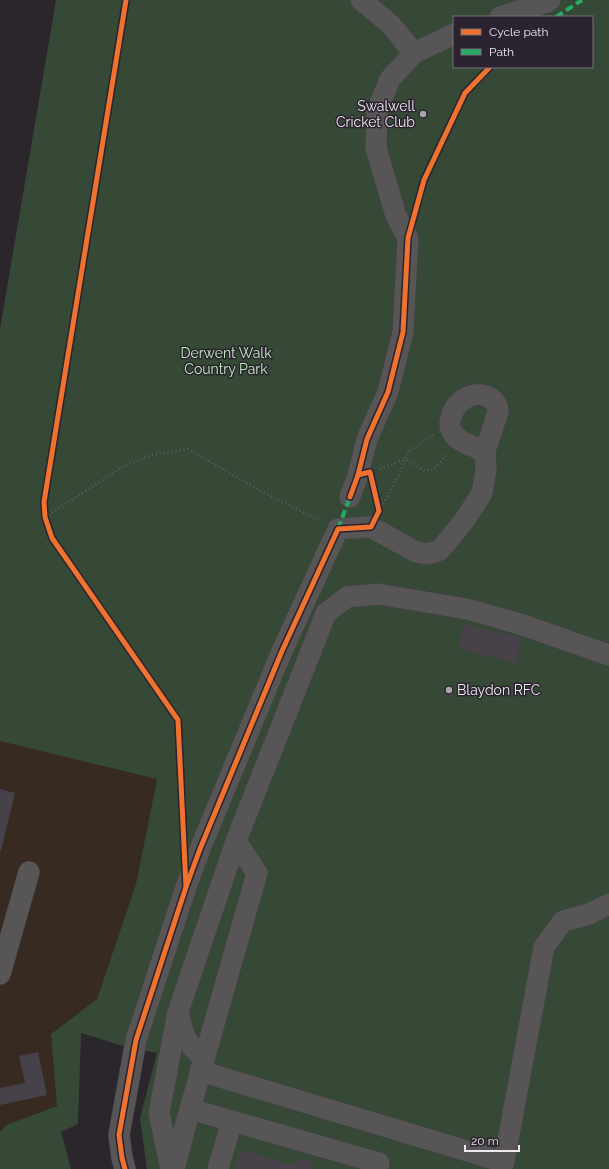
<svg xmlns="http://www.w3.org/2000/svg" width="609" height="1169" viewBox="0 0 609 1169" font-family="Raleway,sans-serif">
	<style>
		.commercial { fill: #372a21 }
		.green { fill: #364936; fill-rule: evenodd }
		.building { fill: #47424a }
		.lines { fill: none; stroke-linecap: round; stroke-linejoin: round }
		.minor-casing { stroke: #454247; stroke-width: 22 }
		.path { stroke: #5f5c5d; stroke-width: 2.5; stroke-dasharray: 1 3; stroke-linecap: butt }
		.minor { stroke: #575555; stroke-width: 21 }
		.quiet { stroke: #26ab63; stroke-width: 4; stroke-dasharray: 8 4; stroke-linecap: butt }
		.cycleway-casing { stroke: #2b232f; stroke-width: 8 }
		.cycleway { stroke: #ef722f; stroke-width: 5 }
		.poi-dot { fill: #a9a5ab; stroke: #2b232f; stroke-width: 1.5 }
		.labels { text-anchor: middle; stroke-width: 3; stroke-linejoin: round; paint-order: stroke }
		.poi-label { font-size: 14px; fill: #eee9f0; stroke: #2b232f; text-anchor: end }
		.park-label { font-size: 14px; fill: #bfefbf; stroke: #2b232f }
	</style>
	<rect width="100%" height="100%" fill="#2a262c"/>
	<path class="commercial" d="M0 741 157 778 136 884 97 999 51 1034 57 1106 6 1125 0 1132Z"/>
	<path class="green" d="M56 0H609V1169H147L140 1118 157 1053 129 1048 81 1033 78 1124 61 1132 71 1169H0V1132L6 1125 57 1106 51 1034 97 999 136 884 157 779 0 741V329ZM454 17H592V67H454Z"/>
	<g class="building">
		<path d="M464 624 522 638 516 663 458 649Z"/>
		<path d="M0 789 15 793 1 851H0Z"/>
		<path d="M38 1052 47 1095 0 1105V1088L25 1083 19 1056Z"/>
		<path d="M240 1150 293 1165 300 1158 310 1161 313 1169H235Z"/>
	</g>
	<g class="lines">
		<defs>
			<g id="minor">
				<path d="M361 0 391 25 414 53"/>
				<path d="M500 17 547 2 550 0"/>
				<path d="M350 497 358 475 367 439 388 392 403 332 408 238 396 216 376 148 377 111 390 79 414 53 454 34"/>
				<path d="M0 974 29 872"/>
				<path d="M179 1015C183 1036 187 1045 204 1058"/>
				<path d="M200 1071 504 1162 544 947 563 921 589 914 609 904"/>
				<path d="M190 1109 257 873 236 841 326 613 347 597 378 594 467 609 517 623 609 655"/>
				<path d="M125 1169 122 1158 119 1135 136 1040 186 887 200 849 282 651 338 529 371 527 416 552 428 554 440 550 464 521 482 493 486 470 485 451 498 412C498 397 480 391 468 397 456 402 444 421 453 433 459 443 475 447 485 451"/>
				<path d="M171 1169 159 1113 178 1012 236 841"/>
				<path d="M174 1169 190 1109 379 1163"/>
				<path d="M218 1169 232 1121"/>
			</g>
		</defs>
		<use href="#minor" class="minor-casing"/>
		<g class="path">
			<path d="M380 469 405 459 409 451 434 434"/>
			<path d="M379 511 400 473 405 459 425 471 434 469 448 453"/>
			<path d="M45 517 121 468 151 455 188 449 264 493 321 521"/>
		</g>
		<use href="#minor" class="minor"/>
		<g class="quiet">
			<path d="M556 17 582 0"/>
			<path d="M338 529 350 497"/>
		</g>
		<defs>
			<g id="cycleway">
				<path d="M126 0 44 502 45 517 52 538 178 720 186 887"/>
				<path d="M350 497 358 475 367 439 388 392 403 332 408 238 424 180 465 93 490 67"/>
				<path d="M125 1169 122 1158 119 1135 136 1040 186 887 200 849 282 651 338 529 371 527 379 511 370 472 358 475"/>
			</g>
		</defs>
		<use href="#cycleway" class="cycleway-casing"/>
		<use href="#cycleway" class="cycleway"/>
	</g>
	<g class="poi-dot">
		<circle cx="423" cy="114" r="4"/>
		<circle cx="449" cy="690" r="4"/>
	</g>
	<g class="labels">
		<g class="poi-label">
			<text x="415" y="111">Swalwell<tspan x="415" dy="16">Cricket Club</tspan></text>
			<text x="457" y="695" text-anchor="start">Blaydon RFC</text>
		</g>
		<g class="park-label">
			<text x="226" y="358">Derwent Walk<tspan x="226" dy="16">Country Park</tspan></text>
		</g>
	</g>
	<rect x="453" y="16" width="140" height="52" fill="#2b232f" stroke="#79727c"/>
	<rect x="461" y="29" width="20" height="6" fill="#ef722f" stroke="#79727c"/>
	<text x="489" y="36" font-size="12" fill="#eee9f0">Cycle path</text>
	<rect x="461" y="49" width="20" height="6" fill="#26ab63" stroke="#79727c"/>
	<text x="489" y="56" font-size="12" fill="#eee9f0">Path</text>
	<path d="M465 1145v6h54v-6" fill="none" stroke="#eee9f0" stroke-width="2"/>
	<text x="471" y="1145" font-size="12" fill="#eee9f0" stroke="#2b232f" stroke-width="3" paint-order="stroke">20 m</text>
</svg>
